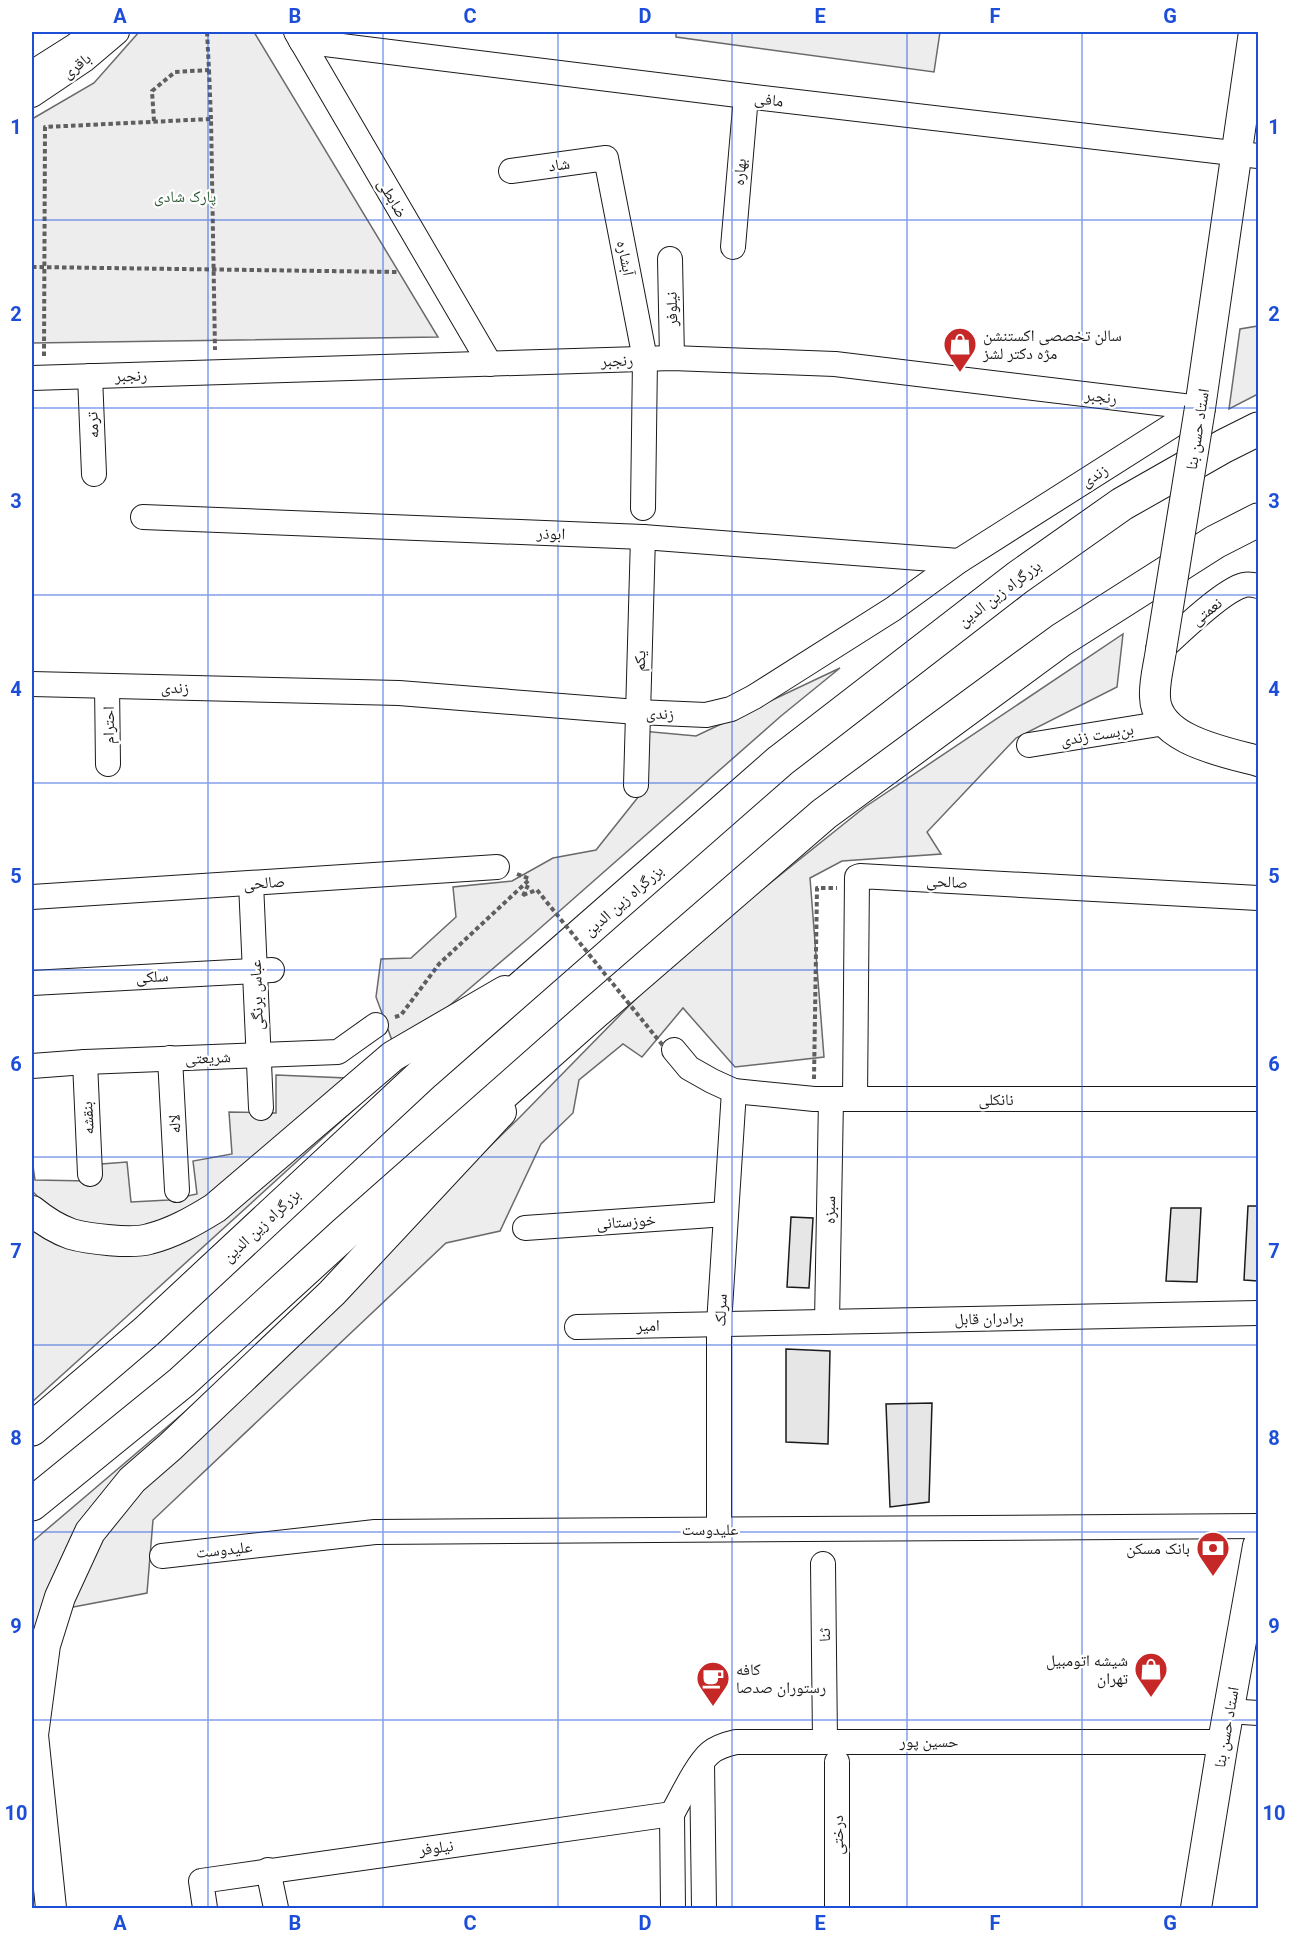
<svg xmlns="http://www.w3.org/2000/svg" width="1290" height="1940" viewBox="0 0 1290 1940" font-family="Roboto,'Noto Naskh Arabic',sans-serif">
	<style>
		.built { fill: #ededed; stroke: #6a6a6a; stroke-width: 1.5 }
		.building { fill: #e6e6e6; stroke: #1a1a1a; stroke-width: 1.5 }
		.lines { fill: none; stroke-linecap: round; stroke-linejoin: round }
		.minor-casing { stroke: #1a1a1a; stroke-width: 26 }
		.major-casing { stroke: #1a1a1a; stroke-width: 32 }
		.highway-casing { stroke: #1a1a1a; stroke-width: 35 }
		.path { stroke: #5f5f5f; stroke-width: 4; stroke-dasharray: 4.5 3; stroke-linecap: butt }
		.minor { stroke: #fff; stroke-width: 24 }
		.major { stroke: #fff; stroke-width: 30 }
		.highway { stroke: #fff; stroke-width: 33 }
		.major-bridge-casing { stroke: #1a1a1a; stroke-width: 32; stroke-linecap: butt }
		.path-bridge { stroke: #5f5f5f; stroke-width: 4; stroke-dasharray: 4.5 3; stroke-linecap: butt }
		.major-bridge { stroke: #fff; stroke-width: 30 }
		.grid { fill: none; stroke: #1d4ed8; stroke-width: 1.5; stroke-opacity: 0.55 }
		.labels { text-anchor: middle; stroke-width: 4.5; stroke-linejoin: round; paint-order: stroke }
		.street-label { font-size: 16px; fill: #1a1a1a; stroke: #fff }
		.park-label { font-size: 16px; fill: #2b5a34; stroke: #fff }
		.poi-label { font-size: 16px; fill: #1a1a1a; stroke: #fff; text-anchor: start }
		.neatline { fill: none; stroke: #1d4ed8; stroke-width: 2 }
		.grid-label { font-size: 20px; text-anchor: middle; font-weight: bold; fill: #1d4ed8 }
	</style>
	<rect width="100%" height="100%" fill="#fff"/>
	<g class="built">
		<path d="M139 32H254L438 337 32 343V119L94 83Z"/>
		<path d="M676 32H940L934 72 676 37Z"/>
		<path d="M1258 326V394L1229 409 1240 329Z"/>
		<path d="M1123 634 1117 687 1016 738 927 832 941 854 842 861 810 878 824 1057 735 1067 683 1008 642 1057 623 1044 579 1080 573 1113 541 1144 500 1231 446 1243 153 1520 147 1593 68 1608 89 1555 139 1488 520 1117 674 960 865 807Z"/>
		<path d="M840 668 781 716 530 937 442 1012 393 1043 376 997 381 959 411 958 456 917 453 887 512 881 553 858 596 850 643 791 642 731 696 736Z"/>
		<path d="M276 1075 346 1078 205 1201 154 1228 82 1225 54 1212 32 1191V1159L35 1180 89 1181 101 1164 127 1162 131 1202 169 1200 197 1194 193 1161 232 1154 229 1112 276 1113Z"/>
		<path d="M361 1103 113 1329 32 1402V1226L128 1252Z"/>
		<path d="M363 1251 132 1466 36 1638 32 1635V1542L187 1410Z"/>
	</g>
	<g class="building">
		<path d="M1248 1206H1258V1281L1244 1280Z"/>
		<path d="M1171 1208H1201L1197 1282 1166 1281Z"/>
		<path d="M791 1217 813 1218 809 1288 787 1287Z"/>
		<path d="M786 1349 830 1351 828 1444 786 1442Z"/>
		<path d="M932 1403 929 1502 890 1507 886 1404Z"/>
	</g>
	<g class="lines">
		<defs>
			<g id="minor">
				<path d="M296 32 490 364"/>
				<path d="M301 41 746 96 1258 156"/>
				<path d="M32 73 73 47 94 32"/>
				<path d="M32 95 84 60 117 32"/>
				<path d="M511 171 606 158 645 359 643 508"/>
				<path d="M733 247 746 96"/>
				<path d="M670 259 672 358"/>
				<path d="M90 376 94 474"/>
				<path d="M32 378 672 358 835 364 1200 408"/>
				<path d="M143 517 643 537 959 561"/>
				<path d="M1161 650C1177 635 1223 590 1244 585 1249 584 1254 585 1258 586"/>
				<path d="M32 684 399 693 637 712 706 715 731 709 754 697 893 609 959 561 1200 408"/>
				<path d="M107 686 108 764"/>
				<path d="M1029 745 1165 723"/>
				<path d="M636 785 643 537"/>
				<path d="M251 883 261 1108"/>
				<path d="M32 897 497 867"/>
				<path d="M32 983 272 970"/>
				<path d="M674 1050 689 1068 712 1081 734 1091 814 1099H1258"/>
				<path d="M170 1058 177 1190"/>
				<path d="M85 1062 90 1174"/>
				<path d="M32 1066 85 1062 338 1052 376 1025"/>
				<path d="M855 1099 857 877 860 876 1258 898"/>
				<path d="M525 1228 726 1214"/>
				<path d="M827 1322 831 1099"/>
				<path d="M577 1327 1258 1313"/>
				<path d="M719 1529V1324L734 1091"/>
				<path d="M162 1556 375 1532 1258 1526"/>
				<path d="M823 1564 825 1741"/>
				<path d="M1228 1711 1258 1713"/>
				<path d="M837 1762V1908"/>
				<path d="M702 1763 704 1908"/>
				<path d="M672 1814C681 1798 697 1764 710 1753 717 1747 727 1744 736 1742H1223"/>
				<path d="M672 1814 673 1908"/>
				<path d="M268 1870 276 1908"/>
				<path d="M205 1908 201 1881 672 1814"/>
			</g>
			<g id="major">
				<path d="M1200 408 1254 32"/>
				<path d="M1161 650C1159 665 1154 682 1155 697 1156 740 1225 752 1258 761"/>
				<path d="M32 1211C43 1220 57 1229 71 1234 88 1239 132 1244 149 1239 173 1233 194 1221 215 1208L393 1056 505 991"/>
				<path d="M51 1908 33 1735 45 1645 60 1597 90 1532 132 1480 170 1447 332 1293 501 1112"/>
				<path d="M1196 1908 1223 1742 1258 1546"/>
			</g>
			<g id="highway">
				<path d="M32 1429 147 1331 424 1073 780 761 1017 578 1122 504 1224 446 1258 429"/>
				<path d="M32 1504 182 1382 344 1234 594 1013 824 814 1061 640 1215 542 1258 520"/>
			</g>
		</defs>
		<use href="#minor" class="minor-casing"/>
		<use href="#major" class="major-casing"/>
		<use href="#highway" class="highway-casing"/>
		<g class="path">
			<path d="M209 70 211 119"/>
			<path d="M154 121 152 91 175 72 209 70 207 32"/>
			<path d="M32 267 399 272"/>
			<path d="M44 356 45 127 211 119 215 350"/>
			<path d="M517 874 530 879"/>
			<path d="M523 895 537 890"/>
			<path d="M523 896 529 883"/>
			<path d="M395 1017 401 1015 439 964 530 879"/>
			<path d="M814 1079 817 888H837"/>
		</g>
		<use href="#minor" class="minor"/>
		<use href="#major" class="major"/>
		<use href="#highway" class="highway"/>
		<defs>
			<path id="major-bridge" d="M1161 650 1200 408"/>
		</defs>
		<use href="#major-bridge" class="major-bridge-casing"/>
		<path class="path-bridge" d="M537 890 664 1047"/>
		<use href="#major-bridge" class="major-bridge"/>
	</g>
	<path class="grid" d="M208 32V1908M383 32V1908M558 32V1908M732 32V1908M907 32V1908M1082 32V1908M32 220H1258M32 408H1258M32 595H1258M32 783H1258M32 970H1258M32 1157H1258M32 1345H1258M32 1532H1258M32 1720H1258"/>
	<defs>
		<symbol id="shop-pin" viewBox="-11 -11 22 30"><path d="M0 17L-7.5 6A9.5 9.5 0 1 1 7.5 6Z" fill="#c62828" stroke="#fff"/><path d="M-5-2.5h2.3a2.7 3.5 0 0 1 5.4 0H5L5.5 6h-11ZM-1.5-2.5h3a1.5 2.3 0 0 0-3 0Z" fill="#fff"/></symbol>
		<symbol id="bank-pin" viewBox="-11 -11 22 30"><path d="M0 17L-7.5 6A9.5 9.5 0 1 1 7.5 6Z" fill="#c62828" stroke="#fff"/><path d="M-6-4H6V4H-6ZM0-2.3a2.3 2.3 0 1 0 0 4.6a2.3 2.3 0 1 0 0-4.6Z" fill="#fff"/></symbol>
		<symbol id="cafe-pin" viewBox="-11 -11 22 30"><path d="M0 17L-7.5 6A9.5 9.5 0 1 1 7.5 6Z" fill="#c62828" stroke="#fff"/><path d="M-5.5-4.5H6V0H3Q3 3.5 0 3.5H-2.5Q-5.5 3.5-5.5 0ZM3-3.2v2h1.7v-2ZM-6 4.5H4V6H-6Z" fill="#fff"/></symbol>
	</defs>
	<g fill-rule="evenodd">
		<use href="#shop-pin" x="941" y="325" width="38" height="52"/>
		<use href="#bank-pin" x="1194" y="1529" width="38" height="52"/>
		<use href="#shop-pin" x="1132" y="1650" width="38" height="52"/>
		<use href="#cafe-pin" x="694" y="1659" width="38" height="52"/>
	</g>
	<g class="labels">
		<g class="street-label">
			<text transform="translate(76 65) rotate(-37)" y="6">باقری</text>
			<text transform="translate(769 99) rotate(7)" y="6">مافی</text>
			<text transform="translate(559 164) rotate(-8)" y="6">شاد</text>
			<text transform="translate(739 172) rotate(-85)" y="6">بهاره</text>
			<text transform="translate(393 198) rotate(60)" y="6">ضابطی</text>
			<text transform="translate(626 258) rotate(79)" y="6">آبشاره</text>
			<text transform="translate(671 309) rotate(-91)" y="6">نیلوفر</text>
			<text transform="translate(617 360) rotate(-2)" y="6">رنجبر</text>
			<text transform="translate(131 375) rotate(-2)" y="6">رنجبر</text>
			<text transform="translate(1101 396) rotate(7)" y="6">رنجبر</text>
			<text transform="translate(92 425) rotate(-93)" y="6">ترمه</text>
			<text transform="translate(1197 429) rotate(-81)" y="6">استاد حسن بنا</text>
			<text transform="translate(1094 475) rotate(-32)" y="6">زندی</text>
			<text transform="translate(551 533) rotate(2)" y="6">ابوذر</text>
			<text transform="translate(999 593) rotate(-37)" y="6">بزرگراه زین الدین</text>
			<text transform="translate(1206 611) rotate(-38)" y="6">نعمتی</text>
			<text transform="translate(639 661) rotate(-88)" y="6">یکم</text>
			<text transform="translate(175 687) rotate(1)" y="6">زندی</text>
			<text transform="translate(660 713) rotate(2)" y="6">زندی</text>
			<text transform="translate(108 725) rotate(-90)" y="6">احترام</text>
			<text transform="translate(1097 734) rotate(-9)" y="6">بن‌بست زندی</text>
			<text transform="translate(947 881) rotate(3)" y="6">صالحی</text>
			<text transform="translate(264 882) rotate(-4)" y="6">صالحی</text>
			<text transform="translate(623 900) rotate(-41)" y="6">بزرگراه زین الدین</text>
			<text transform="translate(152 976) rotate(-3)" y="6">سلکی</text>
			<text transform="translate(256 995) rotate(-92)" y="6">عباس برنگی</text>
			<text transform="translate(208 1057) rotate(-2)" y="6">شریعتی</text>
			<text x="996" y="1105">نانکلی</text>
			<text transform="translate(87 1118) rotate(-93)" y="6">بنقشه</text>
			<text transform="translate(174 1124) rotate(-93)" y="6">لاله</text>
			<text transform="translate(829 1210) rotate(-89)" y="6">سبزه</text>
			<text transform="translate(626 1221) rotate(-4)" y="6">خوزستانی</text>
			<text transform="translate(261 1225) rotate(-43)" y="6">بزرگراه زین الدین</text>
			<text transform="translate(720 1310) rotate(-87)" y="6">سرلک</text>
			<text transform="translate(989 1318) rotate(-1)" y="6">برادران قابل</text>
			<text transform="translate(648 1325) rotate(-1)" y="6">امیر</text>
			<text x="710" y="1535">علیدوست</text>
			<text transform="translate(224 1549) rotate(-6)" y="6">علیدوست</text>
			<text transform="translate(824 1635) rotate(-90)" y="6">ثنا</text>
			<text transform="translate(1226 1727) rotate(-80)" y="6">استاد حسن بنا</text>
			<text x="929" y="1747">حسین پور</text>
			<text transform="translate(837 1835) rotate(-90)" y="6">درختی</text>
			<text transform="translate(436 1847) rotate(-8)" y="6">نیلوفر</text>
		</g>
		<g class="park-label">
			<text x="185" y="202">پارک شادی</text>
		</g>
		<g class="poi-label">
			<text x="983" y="341">سالن تخصصی اکستنشن<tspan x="983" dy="18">مژه دکتر لشز</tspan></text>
			<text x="1190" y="1554" text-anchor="end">بانک مسکن</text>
			<text x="1128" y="1666" text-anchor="end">شیشه اتومبیل<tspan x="1128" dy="18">تهران</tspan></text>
			<text x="736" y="1675">کافه<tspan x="736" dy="18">رستوران صدصا</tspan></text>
		</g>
	</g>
	<rect width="1290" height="1940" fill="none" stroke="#ffffff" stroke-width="66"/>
	<rect x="33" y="33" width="1224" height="1874" class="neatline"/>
	<g class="grid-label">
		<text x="120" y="23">A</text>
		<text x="295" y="23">B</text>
		<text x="470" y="23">C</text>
		<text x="645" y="23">D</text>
		<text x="820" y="23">E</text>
		<text x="995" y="23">F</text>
		<text x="1170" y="23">G</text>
		<text x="16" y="134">1</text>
		<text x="1274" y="134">1</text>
		<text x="16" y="321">2</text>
		<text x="1274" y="321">2</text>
		<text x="16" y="508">3</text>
		<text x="1274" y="508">3</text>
		<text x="16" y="696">4</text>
		<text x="1274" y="696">4</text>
		<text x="16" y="883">5</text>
		<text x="1274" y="883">5</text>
		<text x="16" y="1071">6</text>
		<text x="1274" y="1071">6</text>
		<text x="16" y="1258">7</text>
		<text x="1274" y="1258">7</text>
		<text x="16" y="1445">8</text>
		<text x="1274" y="1445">8</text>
		<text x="16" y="1633">9</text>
		<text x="1274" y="1633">9</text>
		<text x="16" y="1820">10</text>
		<text x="1274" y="1820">10</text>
		<text x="120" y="1930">A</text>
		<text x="295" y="1930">B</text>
		<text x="470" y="1930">C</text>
		<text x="645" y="1930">D</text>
		<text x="820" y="1930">E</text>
		<text x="995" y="1930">F</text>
		<text x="1170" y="1930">G</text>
	</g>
</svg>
